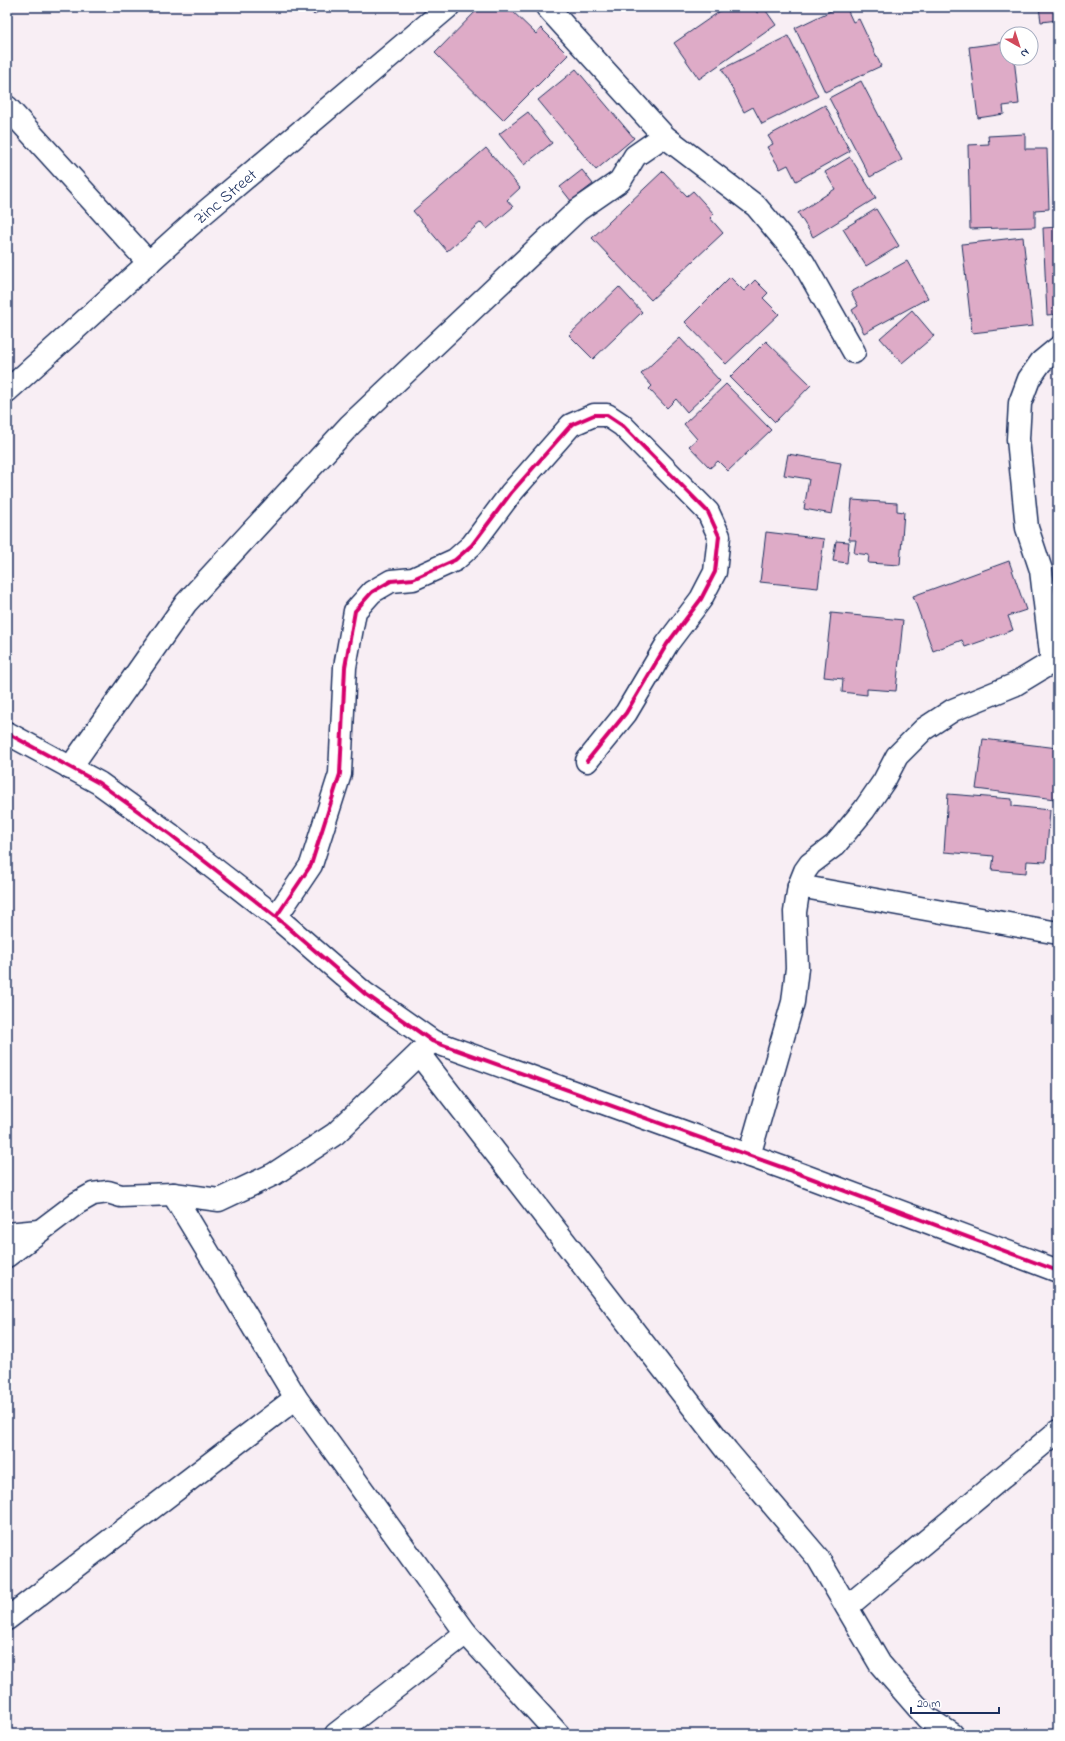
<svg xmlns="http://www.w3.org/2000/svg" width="1065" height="1741" viewBox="0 0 1065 1741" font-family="'Indie Flower',sans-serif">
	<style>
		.building { fill: #deabc7; stroke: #1b2f5e }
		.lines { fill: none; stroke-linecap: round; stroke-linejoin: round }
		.street-casing { stroke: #1b2f5e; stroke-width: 25 }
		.secondary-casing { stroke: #1b2f5e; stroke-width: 25 }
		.street { stroke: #fff; stroke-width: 22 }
		.secondary { stroke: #fff; stroke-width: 22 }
		.cycleway-casing { stroke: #fff; stroke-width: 6 }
		.cycleway { stroke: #d6006c; stroke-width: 4 }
		.labels { text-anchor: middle; stroke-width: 4; stroke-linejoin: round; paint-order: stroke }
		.street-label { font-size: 17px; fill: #1b2f5e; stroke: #fff }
	</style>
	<rect width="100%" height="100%" fill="#f8eef4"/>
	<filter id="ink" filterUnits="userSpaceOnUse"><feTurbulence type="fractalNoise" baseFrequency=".025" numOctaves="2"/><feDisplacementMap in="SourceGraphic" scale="8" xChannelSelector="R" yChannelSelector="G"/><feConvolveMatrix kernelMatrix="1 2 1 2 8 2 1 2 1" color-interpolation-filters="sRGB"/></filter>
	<g filter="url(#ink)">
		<g class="building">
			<path d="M306 7H323L314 15Z"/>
			<path d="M480 7H508L536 34 541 28 568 55 503 120 435 53Z"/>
			<path d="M726 7H753L757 13 764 8 776 25 699 79 674 43Z"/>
			<path d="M839 7H846L853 22 859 19 881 66 825 92 795 28Z"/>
			<path d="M1039 7H1058V20L1041 22Z"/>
			<path d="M788 36 818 96 762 124 753 107 744 112 722 69Z"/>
			<path d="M1007 42V58H1014L1019 104 1003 106 1004 114 978 118 969 47Z"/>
			<path d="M576 69 634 138 596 170 538 100Z"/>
			<path d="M861 81 902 160 870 177 829 98Z"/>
			<path d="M825 105 850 151 796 181 788 165 780 169 767 147 773 144 768 136Z"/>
			<path d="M528 112 552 143 524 165 499 134Z"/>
			<path d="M1025 134V149H1047L1049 209 1035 210V227L970 229 968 145 989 144 988 136Z"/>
			<path d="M486 148 520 188 507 200 513 207 487 229 481 222 447 251 413 211Z"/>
			<path d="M850 157 876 198 813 237 798 213 835 189 825 172Z"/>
			<path d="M582 170 593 184 571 201 560 187Z"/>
			<path d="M663 171 687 196 693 191 714 214 710 218 723 233 651 300 592 238Z"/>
			<path d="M876 209 899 246 866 266 843 229Z"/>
			<path d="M1058 227V314L1047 315 1043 228Z"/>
			<path d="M1023 237 1033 326 972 333 962 244Z"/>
			<path d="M907 261 928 298 864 333 852 310 858 306 851 292Z"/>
			<path d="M730 277 744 291 755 280 768 293 763 298 779 314 726 364 685 322Z"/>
			<path d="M619 287 642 312 593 359 569 335Z"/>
			<path d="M912 310 934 336 902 363 880 338Z"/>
			<path d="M680 338 720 381 687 412 676 399 667 408 649 389 652 386 641 374Z"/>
			<path d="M766 341 811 385 775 422 730 377Z"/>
			<path d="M726 384 771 430 728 471 718 461 710 468 689 446 697 439 684 424Z"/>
			<path d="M788 454 841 463 832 514 804 509 809 479 784 475Z"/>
			<path d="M852 500 897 503V511L904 512 900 565 868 563 869 555 854 553 856 540H849Z"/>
			<path d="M766 532 824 539 818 588 760 582Z"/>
			<path d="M836 541 849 542 847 563 833 561Z"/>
			<path d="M1009 561 1026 610 1008 616 1013 630 965 647 962 640 933 651 913 596Z"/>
			<path d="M831 613 903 620 896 691 867 689V695L842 692 843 679 824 677Z"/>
			<path d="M983 739 1058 748V776L1055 799 976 789Z"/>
			<path d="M948 794 1012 799V806L1050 810 1046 862 1027 861 1026 873 992 870 994 856 944 852Z"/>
		</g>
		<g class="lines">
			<defs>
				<g id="street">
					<path d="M7 107 149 263"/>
					<path d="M664 136 756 206 803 262 854 352"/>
					<path d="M7 391 197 219 448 7"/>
					<path d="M70 768 186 603 350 425 578 210 620 181 635 156 664 136 547 7"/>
					<path d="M799 886 1058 933"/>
					<path d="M276 917 311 865 340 774 345 667 355 611 372 592 391 581 413 579 455 560 472 545 511 493 571 425 594 415H607L622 425 708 512 719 536 715 572 701 599 667 644 626 713 587 761"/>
					<path d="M419 1054 727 1451 818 1558 880 1664 927 1718 952 1734"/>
					<path d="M749 1156 793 1002 797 968 795 912 799 886 805 871 810 864 835 845 864 810 884 781 897 756 924 729 953 710 1014 685 1052 662 1041 570 1027 528 1018 439 1020 403 1029 379 1041 362 1058 348"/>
					<path d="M173 1194 296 1398 466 1633 558 1734"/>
					<path d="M7 1234 39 1231"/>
					<path d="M7 1256 77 1203 93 1194 108 1192 121 1196 173 1194 219 1200 274 1174 335 1134 428 1045"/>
					<path d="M847 1607 1058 1431"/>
					<path d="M7 1619 296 1398"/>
					<path d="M336 1734 466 1633"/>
				</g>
				<path id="secondary" d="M7 733 99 783 171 835 276 917 364 993 432 1041 784 1168 1058 1271"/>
			</defs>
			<use href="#street" class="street-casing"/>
			<use href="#secondary" class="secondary-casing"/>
			<use href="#street" class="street"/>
			<use href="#secondary" class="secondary"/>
			<defs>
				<g id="cycleway">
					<path d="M7 733 99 783 171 835 276 917 364 993 432 1041 784 1168 1058 1271"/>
					<path d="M276 917 311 865 340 774 345 667 355 611 372 592 391 581 413 579 455 560 472 545 511 493 571 425 594 415H607L622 425 708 512 719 536 715 572 701 599 667 644 626 713 587 761"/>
				</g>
			</defs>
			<use href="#cycleway" class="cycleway-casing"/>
			<use href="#cycleway" class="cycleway"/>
		</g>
	</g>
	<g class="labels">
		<g class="street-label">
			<text transform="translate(225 196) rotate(-40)" y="6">Zinc Street</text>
		</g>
	</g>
	<rect width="1065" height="1741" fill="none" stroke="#fff" stroke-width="24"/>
	<rect x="12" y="12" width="1041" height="1717" fill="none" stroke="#1b2f5e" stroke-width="1.5" filter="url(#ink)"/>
	<g transform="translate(1019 46) rotate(141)"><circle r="19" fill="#ffffff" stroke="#a4acbf"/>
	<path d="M0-3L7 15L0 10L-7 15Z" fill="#d1495b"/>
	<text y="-6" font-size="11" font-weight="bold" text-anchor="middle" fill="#1b2f5e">N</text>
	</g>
	<path d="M911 1707v6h88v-6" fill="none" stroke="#1b2f5e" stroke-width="2"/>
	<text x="917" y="1707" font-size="12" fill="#1b2f5e" stroke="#ffffff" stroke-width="3" paint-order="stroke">20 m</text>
</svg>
